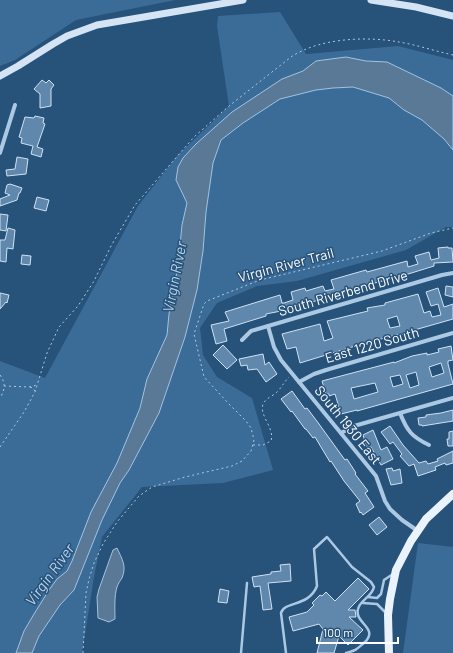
<svg xmlns="http://www.w3.org/2000/svg" width="453" height="653" viewBox="0 0 453 653" font-family="Barlow,sans-serif">
	<style>
		.green { fill: #3b6c98 }
		.water { fill: #5a7996; stroke: #a0c5e4 }
		.building { fill: #6088ac; stroke: #cee2f3; fill-rule: evenodd }
		.lines { fill: none; stroke-linecap: round; stroke-linejoin: round }
		.path { stroke: #abc9e3; stroke-width: 1; stroke-dasharray: 2 3; stroke-linecap: butt }
		.service { stroke: #abc9e3; stroke-width: 2.5 }
		.minor { stroke: #abc9e3; stroke-width: 4 }
		.secondary { stroke: #d4e4f4; stroke-width: 7 }
		.primary { stroke: #eaf3fc; stroke-width: 8 }
		.labels { text-anchor: middle; stroke-width: 3; stroke-linejoin: round; paint-order: stroke }
		.street-label { font-size: 14px; fill: #fff; stroke: #27527a }
		.water-label { font-size: 15px; font-style: italic; fill: #b6d3eb; stroke: #27527a }
	</style>
	<rect width="100%" height="100%" fill="#27527a"/>
	<g class="green">
		<path d="M0 0H175L76 20 15 60 0 66Z"/>
		<path d="M280 12 306 54 398 46 453 60V96L441 88 387 62 366 61 346 57 316 61 303 71 282 79 232 112 196 144 183 158 176 180 187 203 182 225 178 266 169 314 167 335 147 379 140 408 117 463 91 512 72 561 67 571 57 579 49 590 34 614 24 631 16 653H0V361L45 378 138 206 177 156 229 106 217 26 218 16Z"/>
		<path d="M353 87 389 98 404 110 422 120 444 139 453 150V227H446L406 250 297 281 257 286 217 303 200 328 203 355 217 377 252 398 273 470 223 483 142 487 102 537 94 577 82 653H32L39 636 60 605 74 590 102 520 120 483 129 470 159 413 185 337 197 290 203 251 206 212 213 163 221 140 243 123 280 99 316 90 333 88Z"/>
		<path d="M418 543 453 547V653H403Z"/>
	</g>
	<g class="water">
		<path d="M346 57 366 61 387 62 441 88 453 96V150L444 139 422 120 404 110 389 98 353 87 333 88 316 90 280 99 243 123 221 140 213 163 206 212 203 251 197 290 185 337 159 413 129 470 120 483 102 520 74 590 60 605 39 636 32 653H16L24 631 34 614 49 590 57 579 67 571 72 561 91 512 117 463 140 408 147 379 167 335 169 314 178 266 182 225 187 203 176 180 178 167 183 158 196 144 232 112 282 79 303 71 316 61Z"/>
		<path d="M117 548C122 559 127 566 122 578 120 581 118 584 117 587 114 597 115 609 115 619L109 622 98 618 97 597 99 589 113 550Z"/>
	</g>
	<g class="building">
		<path d="M42 80 46 83 49 80 54 85 51 89V106L40 108V94L34 89Z"/>
		<path d="M35 116 44 118 43 123 45 124 37 147 43 149 41 157 31 154 33 146 21 143 22 138 19 137 25 117 34 118Z"/>
		<path d="M17 157 28 159 26 174 7 176 6 170 15 169Z"/>
		<path d="M10 184 22 188 20 193H19L17 200 0 206V199L10 195 5 193 7 185Z"/>
		<path d="M37 197 49 200 46 211 34 208Z"/>
		<path d="M0 214 8 215 6 231 0 230Z"/>
		<path d="M8 228 15 230 13 249 7 248 6 262 0 261V240H5Z"/>
		<path d="M448 247V248H452L453 262 434 263V266L392 279 370 284 371 285 330 297 286 309V310L266 314V316L224 329 227 341 216 344 211 325 229 321 225 312 280 295 282 303H284L293 300 291 292 305 288 306 291 323 286 325 291 334 289 331 280 366 270 367 272 407 261 408 267 418 264 415 256 429 252 431 260 439 258 438 248Z"/>
		<path d="M22 255 31 256 30 265 21 264Z"/>
		<path d="M446 286 453 287V297L445 295Z"/>
		<path d="M438 288 444 307 453 304V319L411 331 412 332 400 335V334L365 343 300 363 296 347 287 349 282 334 320 324 324 341 333 338 327 321 368 311 367 308 385 305V303L418 294 424 313 430 311 432 317 441 315 438 304 431 306 426 292ZM397 316 400 326 390 328 387 319Z"/>
		<path d="M0 293 9 295 7 303 6 302 0 309Z"/>
		<path d="M223 345 237 360 227 369 213 355Z"/>
		<path d="M451 346 453 360 448 361V364L453 384 357 411V410L341 414 335 394 329 396V394H326L322 381 394 362V363L412 356 427 353V355L439 352 438 349ZM441 363 444 373 432 377 429 367ZM416 372 419 385 410 388 406 375ZM400 375 403 384 393 387 390 377ZM375 383 378 392 354 399 351 388Z"/>
		<path d="M263 354 265 365 269 362 277 374 266 382 257 369 248 370 247 365 241 366 239 359Z"/>
		<path d="M292 391 305 409 307 408 319 424 345 460 347 459 356 473 355 474 368 491 365 493 374 507 363 515 361 512 360 513 356 504 360 501 344 481 331 461 330 462 315 437 313 438 306 429H305L292 411 291 412 281 399Z"/>
		<path d="M453 410V421L422 426V425H419L418 418 426 417V415L441 413Z"/>
		<path d="M390 426 403 445 419 463 426 461 428 464 438 461 437 459 453 451V463L446 465 445 463 435 467 436 470 418 476 414 464 409 466 400 456 402 454 393 442 390 444 381 432Z"/>
		<path d="M373 430 381 450 387 447 393 459 381 465 371 447 367 448 363 435Z"/>
		<path d="M453 431V446H448L447 439H449V432Z"/>
		<path d="M392 468 393 471 400 469 402 483 391 485 386 469Z"/>
		<path d="M379 517 387 527 377 535 369 525Z"/>
		<path d="M290 564 291 581 268 583 272 609 263 610 260 586 254 587 252 577 271 574V572L281 571 280 565Z"/>
		<path d="M358 578 369 589 348 610H355L356 617H349L363 630 348 645 339 636 334 653H317L323 629 319 624 293 631 289 617 307 612 314 605 312 603 320 595 322 596 326 592 335 601Z"/>
		<path d="M220 589 229 591 227 603 218 602Z"/>
	</g>
	<g class="lines">
		<g class="path">
			<path d="M0 375C6 383 5 390 0 398"/>
			<path d="M4 386 29 387 37 385"/>
			<path d="M30 387 33 388 35 391"/>
			<path d="M253 445H263L271 441C275 428 259 416 263 404 266 398 273 396 277 392 282 387 284 382 289 377"/>
			<path d="M0 447 24 412 35 392 47 353 59 327 78 306 94 281 111 246 135 205 194 137 229 106 291 57C319 38 367 36 399 42 417 45 435 51 453 55"/>
			<path d="M83 653 86 593 89 579 94 563 103 544 117 522 139 496 152 487 185 477 232 466 242 461 251 451 254 440 251 428 246 421 229 404 204 377 194 334 204 304 207 301 260 280 382 251 431 233 453 228"/>
		</g>
		<g class="service">
			<path d="M368 597 377 598 381 594 384 580 393 574"/>
			<path d="M363 603 377 604 386 613"/>
			<path d="M241 653 247 583"/>
			<path d="M286 653 281 613C284 601 309 607 317 586L314 549 327 537 352 567 371 582 374 587C372 597 360 600 358 609 354 623 379 628 365 642 357 649 357 650 346 653"/>
		</g>
		<g class="minor">
			<path d="M0 153 15 105"/>
			<path d="M268 326 274 347 281 360 376 476 385 501 390 509 402 520 418 531"/>
			<path d="M242 340 251 331 442 275 453 273"/>
			<path d="M299 382 314 374 326 370 453 333"/>
			<path d="M400 413C407 431 412 437 429 445"/>
			<path d="M341 433 354 426 453 398"/>
		</g>
		<g class="secondary">
			<path d="M371 0 416 7 453 16"/>
			<path d="M0 76 18 66 53 44 67 36 97 25 243 0"/>
		</g>
		<path class="primary" d="M389 653 388 615 390 599 396 570 411 541 426 519 453 494"/>
	</g>
	<g class="labels">
		<g class="street-label">
			<text transform="translate(286 265) rotate(-15)" y="5">Virgin River Trail</text>
			<text transform="translate(343 293) rotate(-16)" y="5">South Riverbend Drive</text>
			<text transform="translate(372 345) rotate(-16)" y="5">East 1220 South</text>
			<text transform="translate(348 425) rotate(51)" y="5">South 1930 East</text>
		</g>
		<g class="water-label">
			<text transform="translate(175 277) rotate(-79)" y="5">Virgin River</text>
			<text transform="translate(50 575) rotate(-54)" y="5">Virgin River</text>
		</g>
	</g>
	<path d="M317 637v6h81v-6" fill="none" stroke="#ffffff" stroke-width="2"/>
	<text x="323" y="637" font-size="12" fill="#ffffff" stroke="#27527a" stroke-width="3" paint-order="stroke">100 m</text>
</svg>
